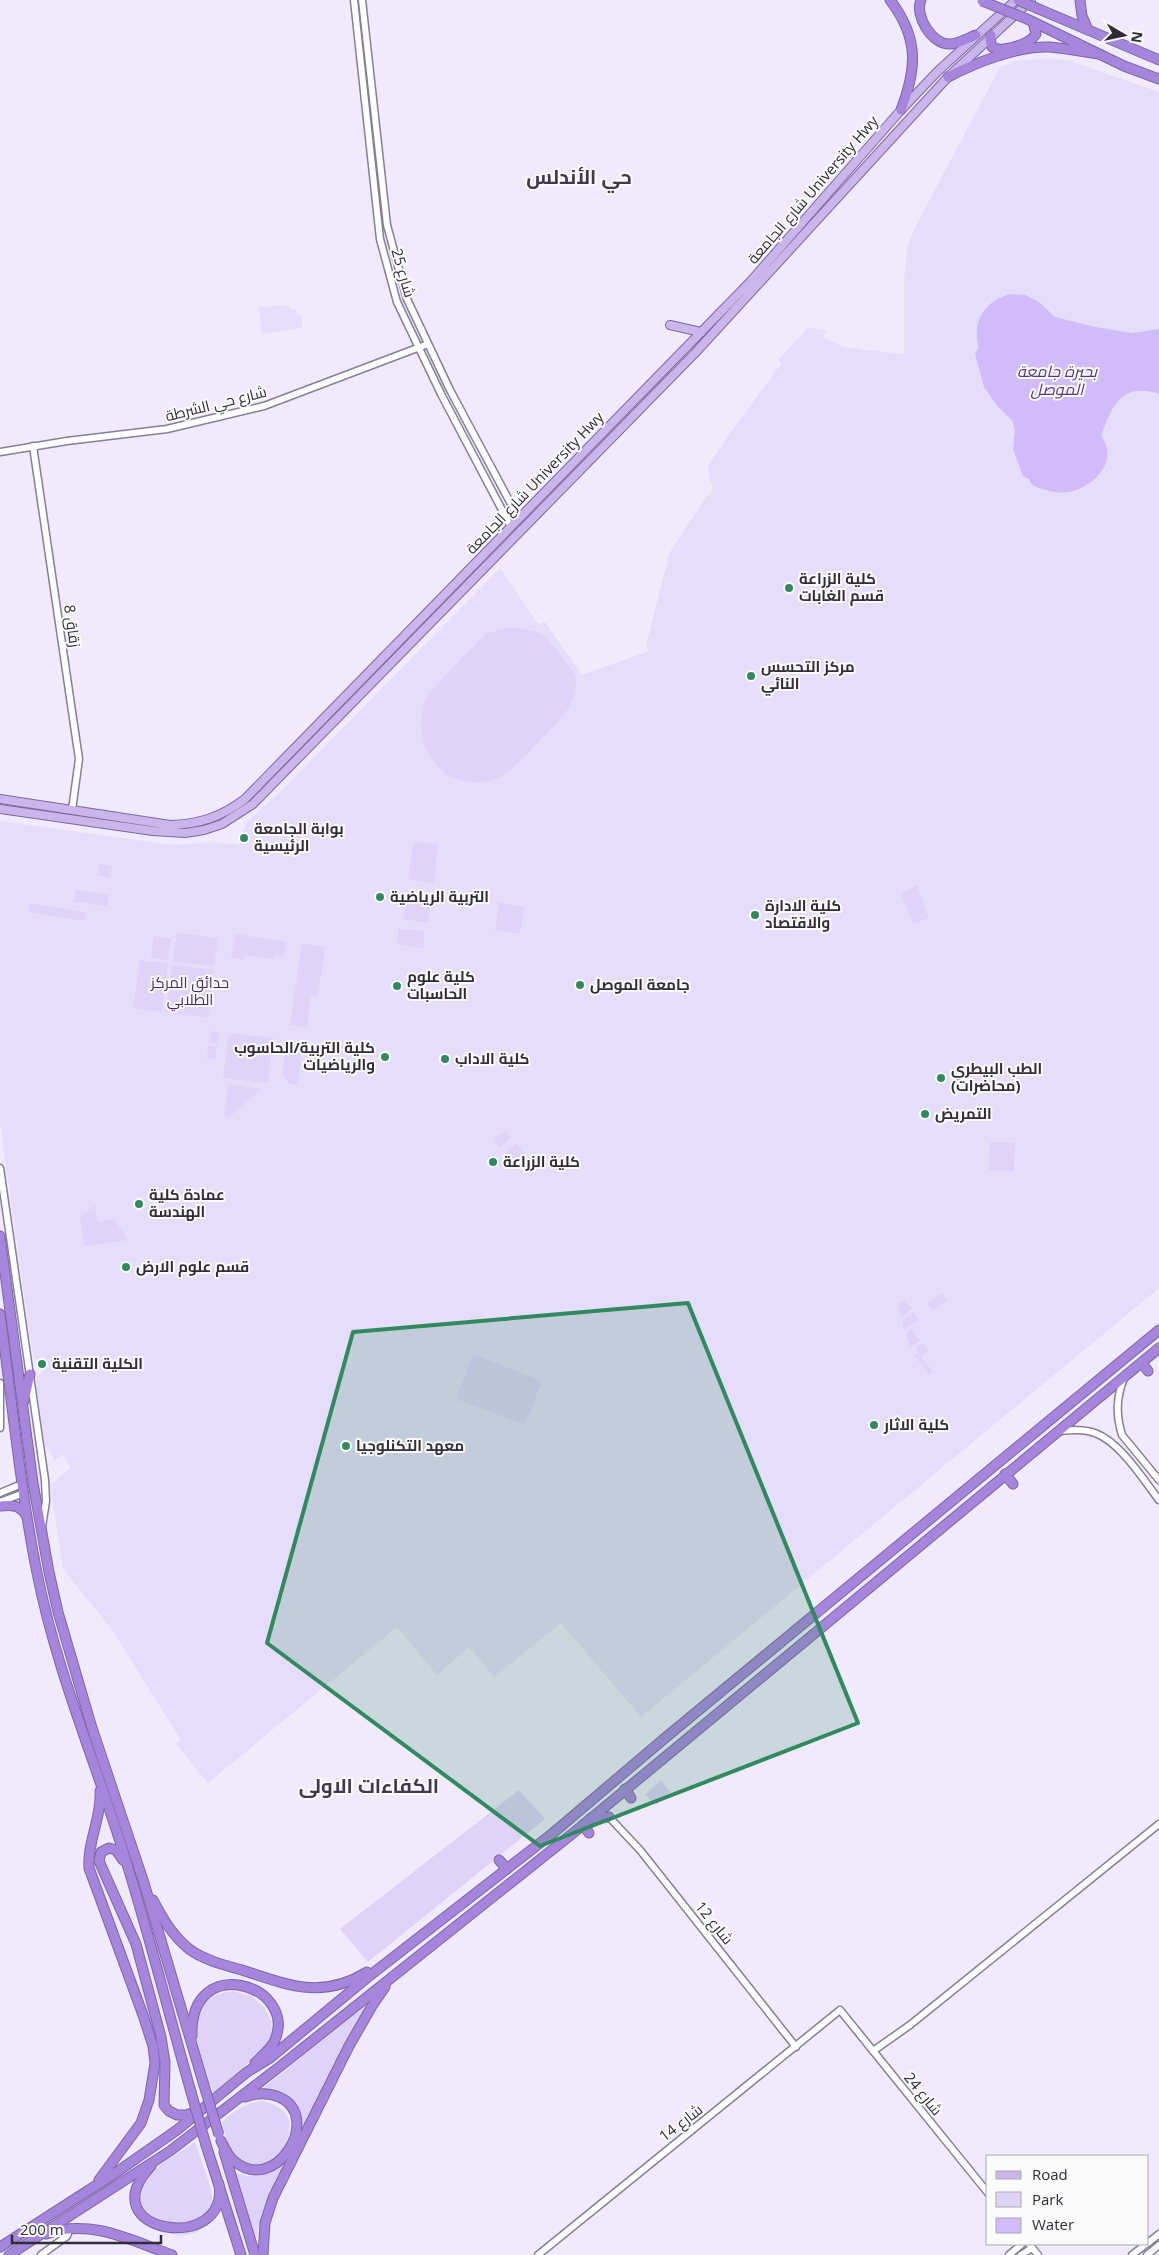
<svg xmlns="http://www.w3.org/2000/svg" width="1159" height="2255" viewBox="0 0 1159 2255" font-family="'Open Sans',Cairo,sans-serif">
	<style>
		.built { fill: #e6ddfb }
		.green { fill: #dfd3f8 }
		.water { fill: #d1bcfb }
		.lines { fill: none; stroke-linecap: round; stroke-linejoin: round }
		.secondary-casing { stroke: #867d98; stroke-width: 9 }
		.primary-casing { stroke: #7c66a2; stroke-width: 10 }
		.highway-casing { stroke: #7c66a2; stroke-width: 11 }
		.secondary { stroke: #fff; stroke-width: 6 }
		.primary { stroke: #c9b6ea; stroke-width: 8 }
		.highway { stroke: #a586dc; stroke-width: 9 }
		.highway-bridge-casing { stroke: #7c66a2; stroke-width: 11; stroke-linecap: butt }
		.highway-bridge { stroke: #a586dc; stroke-width: 9 }
		.marked { fill: #318a5f; fill-opacity: 0.2; stroke: #318a5f; stroke-width: 4; stroke-linejoin: round }
		.poi-dot { fill: #318a5f; stroke: #fbfbfb; stroke-width: 2 }
		.labels { text-anchor: middle; stroke-width: 4; stroke-linejoin: round; paint-order: stroke }
		.street-label { font-size: 15px; fill: #2f2b37; stroke: #fbfbfb }
		.poi-label { font-size: 15px; font-weight: bold; fill: #2f2b37; stroke: #fbfbfb; text-anchor: start }
		.park-label { font-size: 15px; fill: #492a72; stroke: #fbfbfb }
		.water-label { font-size: 16px; font-style: italic; fill: #53357e; stroke: #fbfbfb }
		.district-label { font-size: 20px; font-weight: bold; fill: #3f374f; stroke: #fbfbfb }
	</style>
	<rect width="100%" height="100%" fill="#f0eafc"/>
	<g class="built">
		<path d="M1049 58 1070 61 1159 92V1288L641 1717 561 1623 494 1677 469 1647 437 1675 397 1627 208 1783 176 1744 181 1740 113 1631 63 1569 50 1485 71 1468 63 1455 55 1460 45 1445 36 1382 37 1376 42 1373 41 1360 34 1359 33 1356 0 1125V821L173 845 213 842 240 845 246 823 282 790 500 568 538 624 545 622 582 675 649 651 646 645 670 552 706 497 711 494 713 485 711 484 708 466 733 429 781 364 779 359 808 328 821 329 826 331 823 337 843 347 904 354V281L907 250 913 231 1000 67 1016 61Z"/>
		<path d="M289 305V309L296 310 295 315H302V328L262 334 259 307Z"/>
	</g>
	<g class="green">
		<path d="M509 627C541 631 544 631 562 657 566 662 573 669 575 676 583 701 553 727 538 743 514 767 497 791 458 779 446 775 439 769 432 759 418 739 419 715 428 694L485 634Z"/>
		<path d="M414 841 438 845 434 883 408 879Z"/>
		<path d="M99 864 112 866 110 878 97 875Z"/>
		<path d="M917 886 929 918 913 924 901 893Z"/>
		<path d="M76 890 109 895 107 906 74 902Z"/>
		<path d="M407 891 432 895 428 923 403 919Z"/>
		<path d="M499 902 524 907 520 934 495 929Z"/>
		<path d="M30 903 86 912 85 921 28 912Z"/>
		<path d="M399 928 425 932 423 948 397 944Z"/>
		<path d="M177 933 218 938 214 966 173 961Z"/>
		<path d="M235 934 287 942 284 957 275 955 274 959 244 955 243 960 231 958Z"/>
		<path d="M154 936 171 939 168 960 151 958Z"/>
		<path d="M302 943 325 947 318 997 311 996 307 1027 290 1025Z"/>
		<path d="M140 960 168 963 161 1012 133 1008Z"/>
		<path d="M172 965 214 970 208 1018 166 1012Z"/>
		<path d="M211 1031 219 1032 217 1044 209 1042Z"/>
		<path d="M229 1033 273 1038 268 1083 223 1078Z"/>
		<path d="M287 1043 303 1045 297 1085 289 1083 282 1074Z"/>
		<path d="M208 1046 217 1047 215 1059 207 1058Z"/>
		<path d="M228 1084 261 1089 227 1119 224 1115Z"/>
		<path d="M506 1131 511 1138 499 1147 493 1138Z"/>
		<path d="M990 1142 1015 1143 1014 1171 989 1170Z"/>
		<path d="M516 1143 525 1155 514 1164 505 1152Z"/>
		<path d="M95 1205 98 1222 114 1219 128 1240 84 1246 80 1217Z"/>
		<path d="M942 1293 947 1300 933 1311 927 1304Z"/>
		<path d="M904 1300 912 1309 901 1318 897 1305Z"/>
		<path d="M914 1313 919 1320 904 1330 902 1321Z"/>
		<path d="M912 1329 920 1340 910 1348 906 1333Z"/>
		<path d="M923 1342 929 1350 921 1357 932 1371 929 1374 914 1356 919 1353 916 1349Z"/>
		<path d="M473 1354 542 1381 525 1425 456 1399Z"/>
		<path d="M661 1780 670 1792 656 1805 645 1795Z"/>
		<path d="M519 1790 545 1819 368 1962 340 1929Z"/>
		<path d="M233 1991 251 1996 265 2008 271 2021 272 2036 267 2047 213 2093C201 2055 172 2000 233 1991Z"/>
		<path d="M364 2005 366 2007 299 2136 291 2105 259 2092Z"/>
		<path d="M263 2101C272 2104 281 2106 286 2114 297 2128 281 2166 263 2168 255 2168 244 2163 236 2162L228 2147 222 2122C236 2110 245 2103 263 2101Z"/>
		<path d="M195 2142C201 2161 215 2192 213 2211 212 2215 210 2219 208 2222 186 2255 115 2219 149 2175 157 2165 184 2150 195 2142Z"/>
		<path d="M286 2162 263 2209 255 2243 233 2172C257 2180 266 2177 286 2162Z"/>
	</g>
	<path class="water" d="M1012 294 1025 295 1039 302 1055 317 1095 327 1132 333 1159 329V394C1121 381 1111 408 1101 436 1120 460 1094 487 1069 492 1056 494 1044 490 1032 485L1029 479 1023 476 1013 450 1015 430 1012 420 998 407 984 387 975 354 978 349C979 344 977 341 977 337 975 314 991 298 1012 294Z"/>
	<g class="lines">
		<defs>
			<g id="secondary">
				<path d="M354 0 380 239 397 302 441 394 511 527"/>
				<path d="M362 0 387 225 407 299 450 390 519 519"/>
				<path d="M33 446 79 759 72 810"/>
				<path d="M0 452 67 441 167 429 264 406 428 344"/>
				<path d="M0 1168 45 1480 46 1501 42 1527"/>
				<path d="M1124 1378C1116 1398 1116 1415 1122 1435L1159 1480"/>
				<path d="M0 1383V1428"/>
				<path d="M1060 1431C1072 1430 1084 1429 1095 1433 1120 1442 1143 1479 1159 1500"/>
				<path d="M0 1493 22 1484"/>
				<path d="M0 1502 24 1493"/>
				<path d="M609 1817 640 1850 796 2047"/>
				<path d="M873 2051 910 2025 1159 1824"/>
				<path d="M1148 2243 1159 2234"/>
				<path d="M1029 2244 1038 2255"/>
				<path d="M41 2255 67 2236 70 2228"/>
				<path d="M538 2255 840 2010 988 2193"/>
				<path d="M1009 2255 1022 2244"/>
				<path d="M1021 2255 1032 2248"/>
				<path d="M1132 2255 1146 2244"/>
				<path d="M1147 2255 1159 2245"/>
			</g>
			<g id="primary">
				<path d="M670 325 701 332"/>
				<path d="M0 799 170 825C200 824 221 817 245 799L750 282 901 110 938 71 1016 0"/>
				<path d="M0 809 153 831 185 833 204 830 222 824 253 804 696 352 948 77 1031 0"/>
			</g>
			<g id="highway">
				<path d="M890 0C919 38 917 68 901 110"/>
				<path d="M921 0C914 15 932 45 950 44 958 44 968 38 976 35"/>
				<path d="M1080 0 1082 16 1088 30"/>
				<path d="M1041 10 1159 60"/>
				<path d="M1027 19 1124 66 1159 79"/>
				<path d="M991 35 990 39 992 47C1002 53 1030 44 1036 34L1033 22"/>
				<path d="M948 77C975 63 1017 46 1049 47 1065 48 1082 52 1099 54"/>
				<path d="M0 1236 33 1483 49 1572 58 1612 92 1728 144 1883 203 2082"/>
				<path d="M0 1314C12 1400 20 1488 37 1573 56 1669 94 1758 123 1851 148 1930 168 2011 191 2092"/>
				<path d="M1142 1363 1148 1371"/>
				<path d="M24 1401 30 1374"/>
				<path d="M1005 1474 1013 1484"/>
				<path d="M0 1506C11 1505 19 1504 26 1515"/>
				<path d="M625 1789 631 1798"/>
				<path d="M591 1818 609 1817"/>
				<path d="M583 1825 589 1833"/>
				<path d="M123 1860 116 1850 109 1848 101 1852 99 1861 136 1944 161 2037 165 2062 164 2105 169 2111 177 2115H186L198 2111"/>
				<path d="M499 1860 507 1869"/>
				<path d="M153 1900C163 1919 172 1935 189 1949 204 1960 224 1965 242 1970 288 1985 322 2000 367 1972"/>
				<path d="M192 2036C189 1952 298 1984 275 2040 271 2049 262 2056 255 2063"/>
				<path d="M221 2141C224 2147 228 2156 233 2160 275 2198 324 2116 279 2097 267 2092 256 2093 245 2097"/>
				<path d="M206 2145 241 2255"/>
				<path d="M224 2152 255 2255"/>
				<path d="M151 2166C88 2233 230 2255 219 2184"/>
				<path d="M99 2180 141 2123 149 2100 155 2063 153 2046 143 2015 89 1868C87 1842 102 1817 100 1791"/>
				<path d="M46 2234C91 2218 130 2240 172 2255"/>
				<path d="M0 2247 114 2174 177 2130 247 2072 270 2058 368 1977 553 1833 665 1738 1159 1330"/>
				<path d="M9 2255 170 2151 278 2068 577 1830 1159 1348"/>
				<path d="M263 2255 265 2223 273 2198 349 2046 372 2006 385 1987"/>
			</g>
		</defs>
		<use href="#secondary" class="secondary-casing"/>
		<use href="#primary" class="primary-casing"/>
		<use href="#highway" class="highway-casing"/>
		<use href="#secondary" class="secondary"/>
		<use href="#primary" class="primary"/>
		<use href="#highway" class="highway"/>
		<defs>
			<g id="highway-bridge">
				<path d="M1018 0 1041 10"/>
				<path d="M982 1 1027 19"/>
				<path d="M203 2082 219 2135"/>
				<path d="M191 2092 206 2145"/>
			</g>
		</defs>
		<use href="#highway-bridge" class="highway-bridge-casing"/>
		<use href="#highway-bridge" class="highway-bridge"/>
	</g>
	<path class="marked" d="M688 1303 858 1723 540 1846 267 1643 353 1332Z"/>
	<g class="poi-dot">
		<circle cx="789" cy="588" r="5"/>
		<circle cx="751" cy="676" r="5"/>
		<circle cx="244" cy="838" r="5"/>
		<circle cx="380" cy="897" r="5"/>
		<circle cx="755" cy="915" r="5"/>
		<circle cx="580" cy="985" r="5"/>
		<circle cx="397" cy="986" r="5"/>
		<circle cx="385" cy="1057" r="5"/>
		<circle cx="445" cy="1059" r="5"/>
		<circle cx="941" cy="1078" r="5"/>
		<circle cx="925" cy="1114" r="5"/>
		<circle cx="493" cy="1162" r="5"/>
		<circle cx="139" cy="1204" r="5"/>
		<circle cx="126" cy="1267" r="5"/>
		<circle cx="42" cy="1364" r="5"/>
		<circle cx="874" cy="1425" r="5"/>
		<circle cx="346" cy="1446" r="5"/>
	</g>
	<g class="labels">
		<g class="street-label">
			<text transform="translate(813 190) rotate(-49)" y="5">شارع الجامعة University Hwy</text>
			<text transform="translate(403 273) rotate(74)" y="5">شارع 25</text>
			<text transform="translate(216 404) rotate(-14)" y="5">شارع حي الشرطة</text>
			<text transform="translate(535 483) rotate(-46)" y="5">شارع الجامعة University Hwy</text>
			<text transform="translate(72 626) rotate(82)" y="5">زقاق 8</text>
			<text transform="translate(714 1923) rotate(51)" y="5">شارع 12</text>
			<text transform="translate(923 2094) rotate(51)" y="5">شارع 24</text>
			<text transform="translate(681 2123) rotate(-38)" y="5">شارع 14</text>
		</g>
		<g class="poi-label">
			<text x="799" y="584">كلية الزراعة<tspan x="799" dy="17">قسم الغابات</tspan></text>
			<text x="761" y="672">مركز التحسس<tspan x="761" dy="17">النائي</tspan></text>
			<text x="254" y="834">بوابة الجامعة<tspan x="254" dy="17">الرئيسية</tspan></text>
			<text x="390" y="902">التربية الرياضية</text>
			<text x="765" y="911">كلية الادارة<tspan x="765" dy="17">والاقتصاد</tspan></text>
			<text x="407" y="982">كلية علوم<tspan x="407" dy="17">الحاسبات</tspan></text>
			<text x="590" y="990">جامعة الموصل</text>
			<text x="375" y="1053" text-anchor="end">كلية التربية/الحاسوب<tspan x="375" dy="17">والرياضيات</tspan></text>
			<text x="455" y="1064">كلية الاداب</text>
			<text x="951" y="1074">الطب البيطري<tspan x="951" dy="17">(محاضرات)</tspan></text>
			<text x="935" y="1119">التمريض</text>
			<text x="503" y="1167">كلية الزراعة</text>
			<text x="149" y="1200">عمادة كلية<tspan x="149" dy="17">الهندسة</tspan></text>
			<text x="136" y="1272">قسم علوم الارض</text>
			<text x="52" y="1369">الكلية التقنية</text>
			<text x="884" y="1430">كلية الاثار</text>
			<text x="356" y="1451">معهد التكنلوجيا</text>
		</g>
		<g class="park-label">
			<text x="190" y="988">حدائق المركز<tspan x="190" dy="17">الطلابي</tspan></text>
		</g>
		<g class="water-label">
			<text x="1057" y="377">بحيرة جامعة<tspan x="1057" dy="18">الموصل</tspan></text>
		</g>
		<g class="district-label">
			<text x="579" y="184">حي الأندلس</text>
			<text x="369" y="1793">الكفاءات الاولى</text>
		</g>
	</g>
	<rect x="986" y="2155" width="162" height="90" fill="#fbfbfb" stroke="#a9a8ad"/>
	<rect x="996" y="2171" width="25" height="8" fill="#c9b6ea" stroke="#a9a8ad"/>
	<text x="1032" y="2180" font-size="15" fill="#2f2b37">Road</text>
	<rect x="996" y="2192" width="25" height="15" fill="#dfd3f8" stroke="#a9a8ad"/>
	<text x="1032" y="2205" font-size="15" fill="#2f2b37">Park</text>
	<rect x="996" y="2218" width="25" height="15" fill="#d1bcfb" stroke="#a9a8ad"/>
	<text x="1032" y="2230" font-size="15" fill="#2f2b37">Water</text>
	<g transform="translate(1124 35) rotate(99)" stroke="#fbfbfb" stroke-width="4" paint-order="stroke">
	<path d="M0-4L9 19L0 12L-9 19Z" fill="#2f2b37"/>
	<text y="-8" font-size="14" font-weight="bold" text-anchor="middle" fill="#2f2b37">N</text>
	</g>
	<path d="M12 2235v8h149v-8" fill="none" stroke="#2f2b37" stroke-width="2.5"/>
	<text x="20" y="2235" font-size="15" fill="#2f2b37" stroke="#fbfbfb" stroke-width="4" paint-order="stroke">200 m</text>
</svg>
